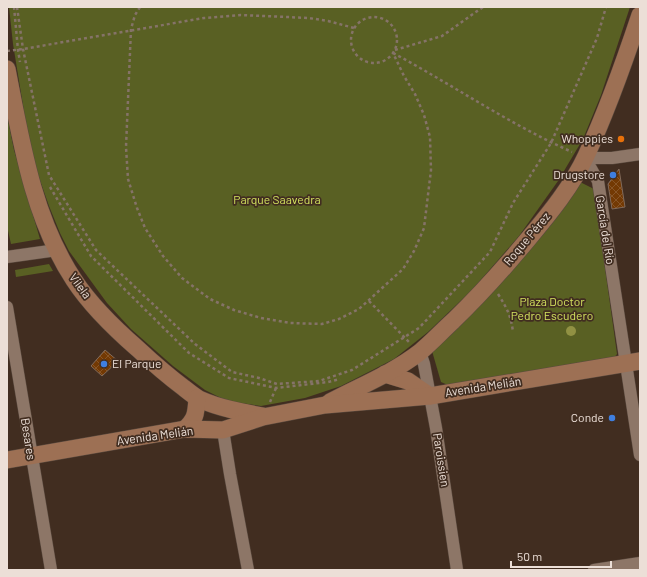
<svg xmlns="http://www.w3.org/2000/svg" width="647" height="577" viewBox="0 0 647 577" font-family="Barlow,sans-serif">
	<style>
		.park { fill: #596023 }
		.building { fill: url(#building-cross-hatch); stroke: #806a5b }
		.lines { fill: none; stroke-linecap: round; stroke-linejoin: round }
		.street-casing { stroke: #5a4a3f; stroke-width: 13 }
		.secondary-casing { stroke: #5a4a3f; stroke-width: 18 }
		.path { stroke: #857368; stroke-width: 2.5; stroke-dasharray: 3 3; stroke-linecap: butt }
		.street { stroke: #8d7667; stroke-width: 12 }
		.secondary { stroke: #9d7054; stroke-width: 17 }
		.tree { fill: #919143 }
		.food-dot { fill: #e8710a; stroke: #412d20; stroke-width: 1.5 }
		.shop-dot { fill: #3f7fe0; stroke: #412d20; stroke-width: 1.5 }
		.labels { text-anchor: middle; stroke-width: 3.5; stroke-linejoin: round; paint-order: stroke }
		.poi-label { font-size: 12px; fill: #ecdfd7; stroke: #412d20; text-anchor: end }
		.park-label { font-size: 12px; fill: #d3e35f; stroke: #412d20 }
		.street-label { font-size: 12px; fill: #ecdfd7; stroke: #412d20 }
	</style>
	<defs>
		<pattern id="building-cross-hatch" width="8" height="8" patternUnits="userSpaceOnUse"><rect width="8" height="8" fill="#733903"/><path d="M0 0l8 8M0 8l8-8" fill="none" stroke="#875527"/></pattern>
	</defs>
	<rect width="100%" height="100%" fill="#412d20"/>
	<g class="park">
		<path d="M9 7H630L601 95 583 139 558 181 519 236 472 290 428 332 394 359 341 386 305 398 261 406 227 401 205 390 173 366 131 329 107 303 69 251 60 233 49 206 36 169 28 136 13 44Z"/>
		<path d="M7 115 14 150 40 239 11 244 7 226Z"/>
		<path d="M580 182 594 189 617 354 614 358 450 386 441 382 432 351Z"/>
		<path d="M49 264 53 271 16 277 15 270Z"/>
	</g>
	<g class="building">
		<path d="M619 169 625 207 612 209 608 184Z"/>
		<path d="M105 350 118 361 102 376 91 366Z"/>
	</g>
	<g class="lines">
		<defs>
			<g id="street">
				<path d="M640 154 612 158H585L598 181 640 455"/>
				<path d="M7 257 57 250"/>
				<path d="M7 307 51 570"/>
				<path d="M420 352 424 364 436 428 457 570"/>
				<path d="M223 430 230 474 248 570"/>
				<path d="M594 570 640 563"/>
			</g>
			<g id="secondary">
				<path d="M7 69C21 141 33 218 74 280 91 306 115 329 138 349 153 363 168 376 184 388 189 392 194 396 199 399 219 408 241 412 263 416"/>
				<path d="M385 374 408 381 430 396"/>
				<path d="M330 402C360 386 393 373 420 352 431 343 442 331 453 321 480 295 505 267 529 238 550 213 572 186 586 156 607 111 624 63 640 15"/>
				<path d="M185 429C196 419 196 413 197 398"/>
				<path d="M7 460 185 429 223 430 263 417 325 405 430 396 640 361"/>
			</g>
		</defs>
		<use href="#street" class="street-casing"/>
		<use href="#secondary" class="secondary-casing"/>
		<g class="path">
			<path d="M14 7 18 50 20 62"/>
			<path d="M17 7 23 49 49 175 96 250 195 344 232 372 259 378 277 384 319 381 352 370 419 328 490 252 513 203 551 143 597 38 606 7"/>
			<path d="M140 7 135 15 131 29 126 147 128 179 137 208 145 228 163 256 182 278 210 299 234 310 261 318 290 323 322 324 339 319 359 309 403 269 414 251 424 228 431 170 430 137 424 115 415 94 404 76 393 53"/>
			<circle cx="374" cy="40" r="23"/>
			<path d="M395 50 442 36 483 7"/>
			<path d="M7 51 23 49 204 18 241 15 309 18 328 21 354 28"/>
			<path d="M393 53C453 85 509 124 572 152"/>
			<path d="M50 187 91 256 189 353 229 378 276 388 328 382 340 379"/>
			<path d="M498 294C507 308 511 316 513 332"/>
			<path d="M369 301 409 342"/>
			<path d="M270 402 276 388"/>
		</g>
		<use href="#street" class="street"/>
		<use href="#secondary" class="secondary"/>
	</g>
	<circle class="tree" cx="571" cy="331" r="5"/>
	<circle class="food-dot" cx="621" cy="139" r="4"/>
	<g class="shop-dot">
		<circle cx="613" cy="175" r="4"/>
		<circle cx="104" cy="364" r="4"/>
		<circle cx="612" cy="418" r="4"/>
	</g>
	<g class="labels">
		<g class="poi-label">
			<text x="613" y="143">Whoppies</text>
			<text x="605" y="179">Drugstore</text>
			<text x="112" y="368" text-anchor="start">El Parque</text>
			<text x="604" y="422">Conde</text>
		</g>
		<g class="park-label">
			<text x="277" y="204">Parque Saavedra</text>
			<text x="552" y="306">Plaza Doctor<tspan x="552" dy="14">Pedro Escudero</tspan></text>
		</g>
		<g class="street-label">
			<text transform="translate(605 230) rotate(81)" y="4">García del Río</text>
			<text transform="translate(527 239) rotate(-50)" y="4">Roque Pérez</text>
			<text transform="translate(80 286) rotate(54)" y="4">Vilela</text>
			<text transform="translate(483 387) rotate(-9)" y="4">Avenida Melián</text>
			<text transform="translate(155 436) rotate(-8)" y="4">Avenida Melián</text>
			<text transform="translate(28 439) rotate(81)" y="4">Besares</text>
			<text transform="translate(441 460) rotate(81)" y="4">Paroissien</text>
		</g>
	</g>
	<rect width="647" height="577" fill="none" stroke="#ecdfd7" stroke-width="16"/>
	<path d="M511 561v6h100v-6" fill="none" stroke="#ecdfd7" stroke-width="2"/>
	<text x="517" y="561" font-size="12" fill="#ecdfd7" stroke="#412d20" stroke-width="3" paint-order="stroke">50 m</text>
</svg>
